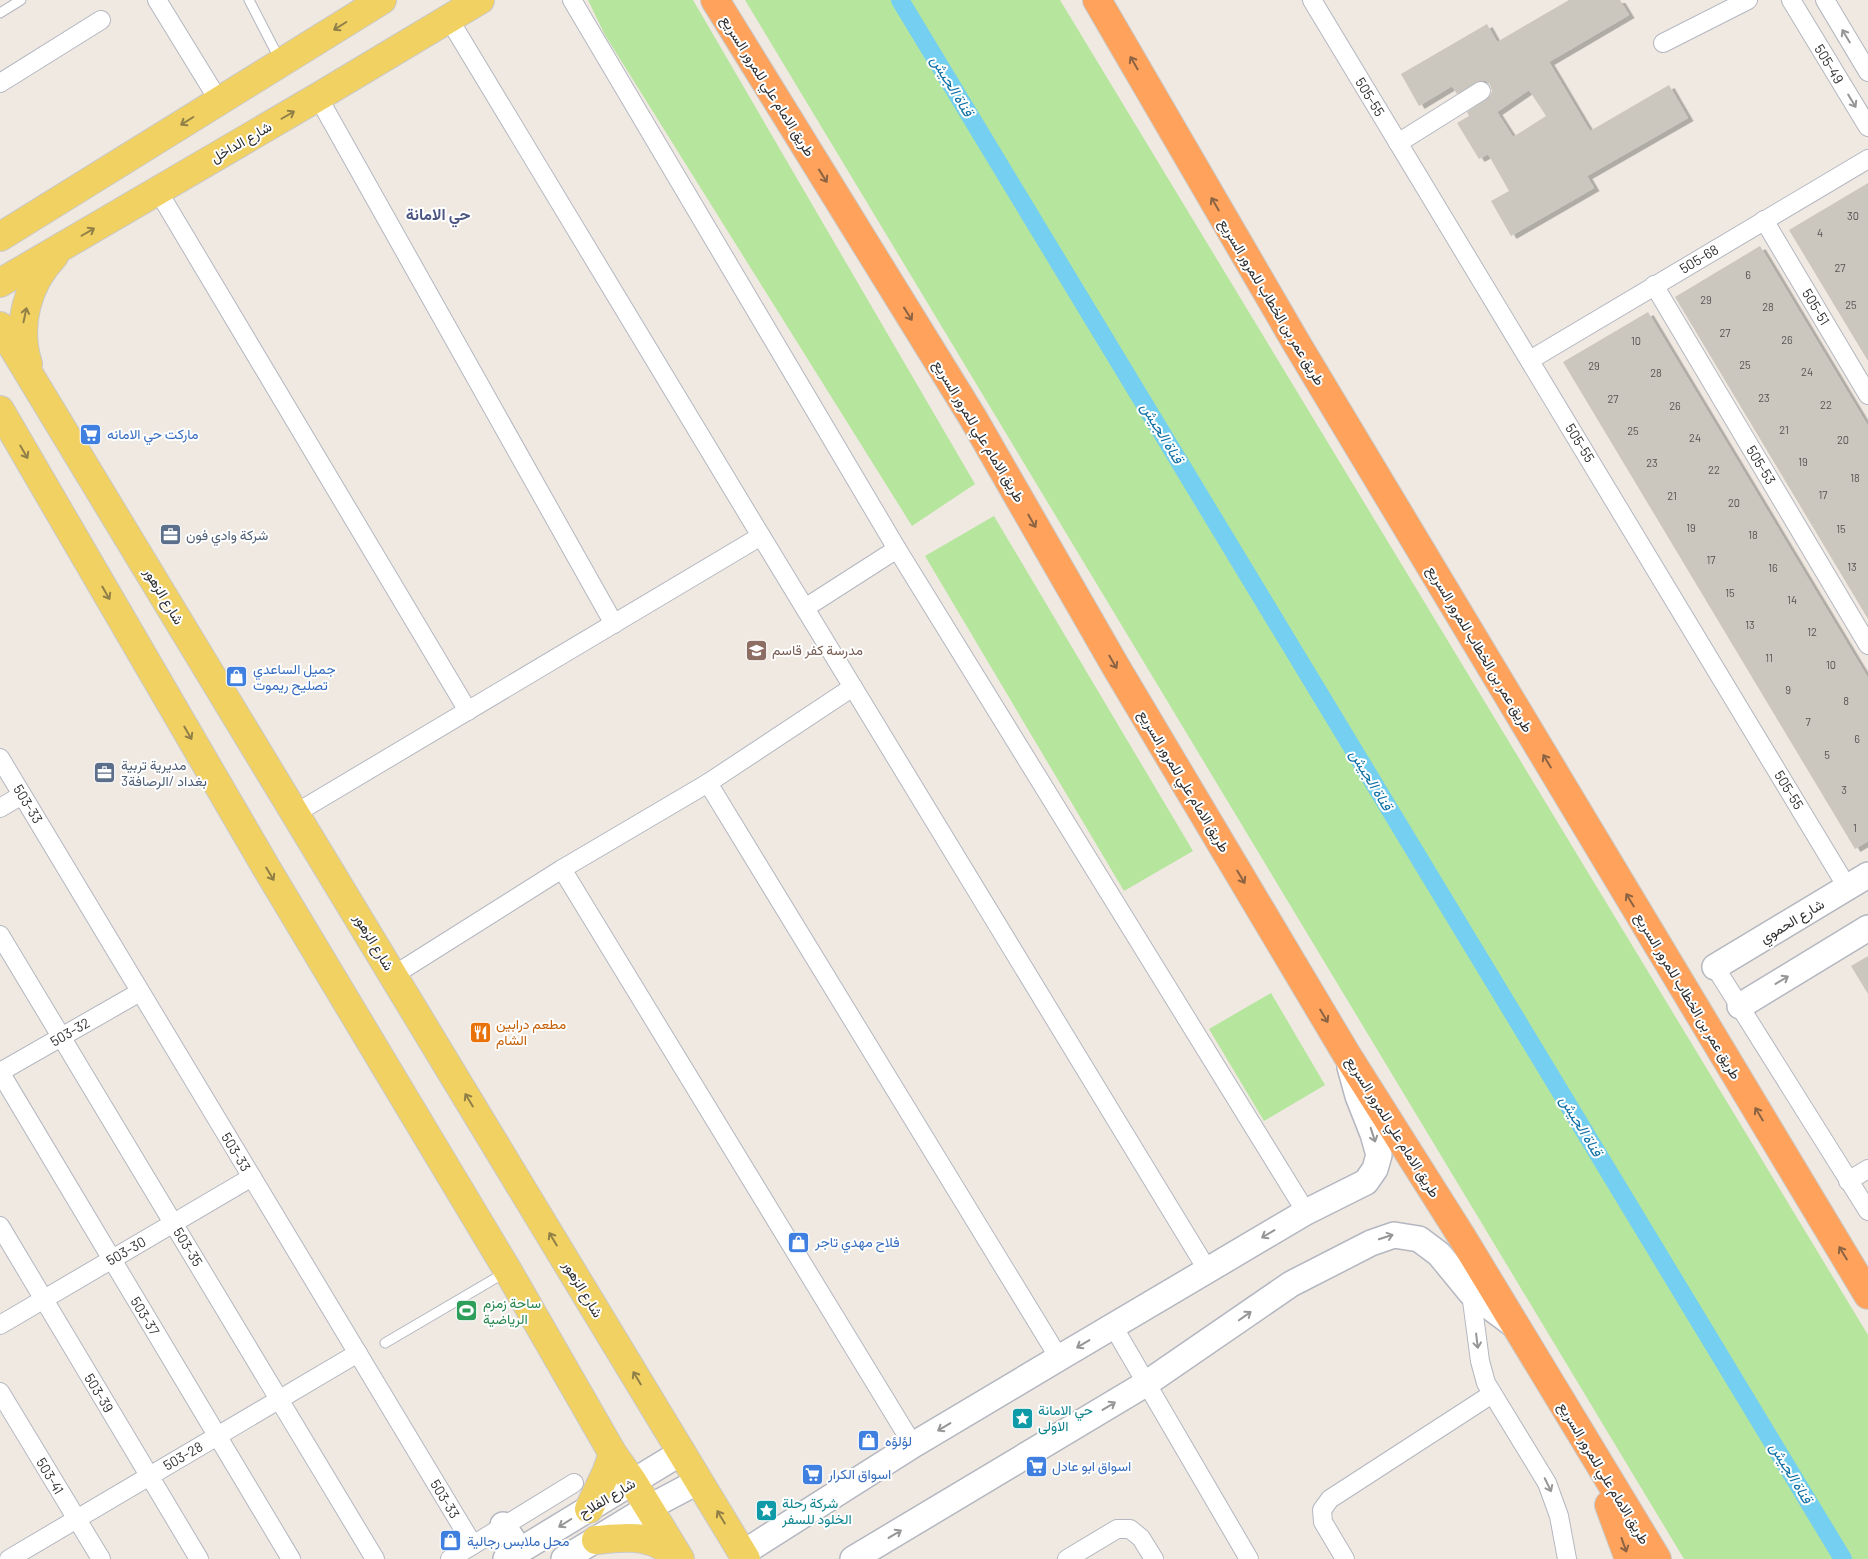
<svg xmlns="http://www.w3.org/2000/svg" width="1868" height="1559" viewBox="0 0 1868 1559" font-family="Barlow,Vazirmatn,sans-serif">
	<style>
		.green { fill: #b6e59e }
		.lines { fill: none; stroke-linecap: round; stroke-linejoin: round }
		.canal { stroke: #75cff0; stroke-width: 18 }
		.building { fill: #cbc7bf; fill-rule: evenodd; filter: url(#shadow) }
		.lane-casing { stroke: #b4b7c1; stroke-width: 11 }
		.street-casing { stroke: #b4b7c1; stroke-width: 20 }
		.secondary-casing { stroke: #b4b7c1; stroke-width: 28 }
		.primary-casing { stroke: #c9c9c9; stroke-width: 30 }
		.highway-casing { stroke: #c9c9c9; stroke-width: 30 }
		.lane { stroke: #fff; stroke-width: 9 }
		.street { stroke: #fff; stroke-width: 18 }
		.secondary { stroke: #fff; stroke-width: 25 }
		.primary { stroke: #f2d163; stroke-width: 28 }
		.highway { stroke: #ffa35c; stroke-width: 28 }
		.oneway { stroke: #908048 }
		.oneway2 { stroke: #969696 }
		.oneway3 { stroke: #8c6343 }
		.labels { text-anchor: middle; stroke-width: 4; stroke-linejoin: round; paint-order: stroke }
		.number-label { font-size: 11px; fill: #555452 }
		.street-label { font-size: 14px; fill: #2e2e2e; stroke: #fff }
		.shop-label { font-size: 14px; fill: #366cbe; stroke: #fff; text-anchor: start }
		.service-label { font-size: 14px; fill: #4e5e75; stroke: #fff; text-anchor: start }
		.education-label { font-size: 14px; fill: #785e54; stroke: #fff; text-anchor: start }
		.food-label { font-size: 14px; fill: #c56008; stroke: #fff; text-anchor: start }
		.leisure-label { font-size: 14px; fill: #27864d; stroke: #fff; text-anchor: start }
		.culture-label { font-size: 14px; fill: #0d838f; stroke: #fff; text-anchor: start }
		.water-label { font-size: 15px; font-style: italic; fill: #0d6fa3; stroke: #fff }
		.quarter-label { font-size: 16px; font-weight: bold; fill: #4d5680; stroke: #fff }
	</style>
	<defs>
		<filter id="shadow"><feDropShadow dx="5.5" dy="3" stdDeviation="0" flood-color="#0004"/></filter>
	</defs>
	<rect width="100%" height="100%" fill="#efe9e1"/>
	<g class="green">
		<path d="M588 0H693L975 484 912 526 605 35Z"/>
		<path d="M745 0H1060L1868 1335V1559H1684Z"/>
		<path d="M994 516 1193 851 1124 891 925 556Z"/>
		<path d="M1271 993 1325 1085 1264 1121 1209 1029Z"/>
	</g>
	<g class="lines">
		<path class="canal" d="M900 0 1843 1559"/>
	</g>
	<g class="building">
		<path d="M1569 0H1620L1629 15 1549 62 1590 131 1669 85 1688 118 1587 176 1594 188 1511 236 1491 201 1509 191 1488 154 1479 159 1457 123 1469 116 1467 112 1490 96 1492 91 1490 85 1486 81 1480 80 1457 94 1452 86 1419 106 1401 74 1487 24 1497 42ZM1529 90 1546 116 1513 137 1497 112Z"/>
		<path d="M1868 183V361L1789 230Z"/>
		<path d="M1760 246 1868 426V619L1675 297Z"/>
		<path d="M1648 312 1868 678V841L1855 849 1563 362Z"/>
		<path d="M1868 956V994L1851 966Z"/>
	</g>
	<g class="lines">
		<defs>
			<g id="lane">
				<path d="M249 0 280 60"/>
				<path d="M0 13 21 0"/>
				<path d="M385 1343 506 1272"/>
			</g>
			<g id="street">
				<path d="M157 0 219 101"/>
				<path d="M572 0 897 549 1306 1212"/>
				<path d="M1312 0 1847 887"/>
				<path d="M1791 0 1868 127"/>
				<path d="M1825 0 1868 72"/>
				<path d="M449 19 761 536 1208 1271"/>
				<path d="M1663 43 1748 0"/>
				<path d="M0 83 101 20"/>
				<path d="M318 97 614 624"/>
				<path d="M1398 143 1481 91"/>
				<path d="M158 191 468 711"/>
				<path d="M1764 220 1868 395"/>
				<path d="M1654 285 1868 645"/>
				<path d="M1530 360 1868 159"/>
				<path d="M805 608 897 549"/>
				<path d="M0 758 473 1545"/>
				<path d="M708 783 1059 1358"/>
				<path d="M0 808 22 795"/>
				<path d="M296 813 761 536"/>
				<path d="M562 869 913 1445"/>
				<path d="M0 935 375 1559"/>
				<path d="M1715 967 1868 1211"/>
				<path d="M394 975 562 869 708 783 853 687"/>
				<path d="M0 1072 291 1559"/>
				<path d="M0 1072 140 992"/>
				<path d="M1848 1181 1868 1169"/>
				<path d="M0 1226 199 1559"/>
				<path d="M1471 1293 1480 1361 1486 1383 1547 1483 1559 1516 1567 1559"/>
				<path d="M0 1325 252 1177"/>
				<path d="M1113 1326 1249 1559"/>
				<path d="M0 1392 101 1559"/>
				<path d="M9 1559 358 1353"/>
				<path d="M450 1559 574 1483"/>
				<path d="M1067 1559 1117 1529H1130L1141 1538 1154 1559"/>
				<path d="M1345 1559 1323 1522 1322 1510 1330 1499 1492 1394"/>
			</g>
			<g id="secondary">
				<path d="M1715 967 1868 875"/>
				<path d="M1740 1006 1868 928"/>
				<path d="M503 1525 520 1551"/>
				<path d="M743 1553 913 1445 1059 1358 1306 1212 1366 1182 1375 1169 1379 1155 1373 1134 1358 1096 1350 1067"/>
				<path d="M506 1559 682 1452"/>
				<path d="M564 1559 648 1508 699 1481"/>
				<path d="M853 1559 1147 1383 1291 1284 1371 1243 1394 1235 1419 1239 1439 1254 1471 1293 1514 1325"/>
			</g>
			<g id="primary">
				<path d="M0 237 382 0"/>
				<path d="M0 283 318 97 480 0"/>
				<path d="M0 326 746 1559"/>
				<path d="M28 364C16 326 27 284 54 256"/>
				<path d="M0 410 267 869 508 1271 613 1454 633 1482 680 1559"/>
				<path d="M589 1509 606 1473 613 1454"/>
				<path d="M596 1540C629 1537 649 1533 676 1556"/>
			</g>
			<g id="highway">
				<path d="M715 0 973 418 1116 667 1347 1055 1462 1237 1657 1559"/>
				<path d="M1097 0 1297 344 1868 1295"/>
				<path d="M1609 1505 1629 1559"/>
			</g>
		</defs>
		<use href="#lane" class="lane-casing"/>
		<use href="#street" class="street-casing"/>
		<use href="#secondary" class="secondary-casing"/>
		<use href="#primary" class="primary-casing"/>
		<use href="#highway" class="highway-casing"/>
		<use href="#lane" class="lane"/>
		<use href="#street" class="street"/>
		<use href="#secondary" class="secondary"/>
		<use href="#primary" class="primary"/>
		<use href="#highway" class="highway"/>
	</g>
	<defs><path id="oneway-shaft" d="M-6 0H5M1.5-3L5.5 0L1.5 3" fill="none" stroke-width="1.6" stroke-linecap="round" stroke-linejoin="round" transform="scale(1.25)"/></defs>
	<g class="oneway">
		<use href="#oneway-shaft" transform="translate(340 26) rotate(148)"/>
		<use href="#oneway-shaft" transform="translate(288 115) rotate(-30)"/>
		<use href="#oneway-shaft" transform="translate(187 121) rotate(148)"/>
		<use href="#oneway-shaft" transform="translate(88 232) rotate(-30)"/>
		<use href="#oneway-shaft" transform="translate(25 315) rotate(-78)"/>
		<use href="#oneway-shaft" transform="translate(24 452) rotate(60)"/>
		<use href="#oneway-shaft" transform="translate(106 593) rotate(60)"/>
		<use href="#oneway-shaft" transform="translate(188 733) rotate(60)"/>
		<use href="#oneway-shaft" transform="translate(270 874) rotate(59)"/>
		<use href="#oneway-shaft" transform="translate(469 1100) rotate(-121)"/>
		<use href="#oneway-shaft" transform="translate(553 1239) rotate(-121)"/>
		<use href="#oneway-shaft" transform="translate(637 1378) rotate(-121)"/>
		<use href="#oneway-shaft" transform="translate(721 1517) rotate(-121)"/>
	</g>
	<g class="oneway2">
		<use href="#oneway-shaft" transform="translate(1846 36) rotate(-121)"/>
		<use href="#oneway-shaft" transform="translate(1852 101) rotate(59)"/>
		<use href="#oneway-shaft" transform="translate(1782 980) rotate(-31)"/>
		<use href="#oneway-shaft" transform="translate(1373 1135) rotate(72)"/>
		<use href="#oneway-shaft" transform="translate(1268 1234) rotate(149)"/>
		<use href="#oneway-shaft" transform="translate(1386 1237) rotate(-18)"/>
		<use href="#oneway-shaft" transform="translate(1245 1316) rotate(-35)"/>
		<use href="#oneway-shaft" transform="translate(1477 1341) rotate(83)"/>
		<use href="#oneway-shaft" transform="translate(1083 1344) rotate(149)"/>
		<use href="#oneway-shaft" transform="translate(1109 1406) rotate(-31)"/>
		<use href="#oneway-shaft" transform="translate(944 1427) rotate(149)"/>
		<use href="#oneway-shaft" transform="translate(1548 1485) rotate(64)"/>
		<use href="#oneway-shaft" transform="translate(565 1523) rotate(148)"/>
		<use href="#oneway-shaft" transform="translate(895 1534) rotate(-31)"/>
	</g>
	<g class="oneway3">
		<use href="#oneway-shaft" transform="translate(1134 63) rotate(-120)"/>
		<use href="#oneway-shaft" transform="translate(823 176) rotate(58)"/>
		<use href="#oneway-shaft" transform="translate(1215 204) rotate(-120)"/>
		<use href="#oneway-shaft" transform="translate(908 314) rotate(58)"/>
		<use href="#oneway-shaft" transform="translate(1032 521) rotate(60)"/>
		<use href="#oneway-shaft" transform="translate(1113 662) rotate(60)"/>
		<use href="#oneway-shaft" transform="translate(1547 761) rotate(-121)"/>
		<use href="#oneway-shaft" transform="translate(1241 877) rotate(59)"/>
		<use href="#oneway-shaft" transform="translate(1630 900) rotate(-121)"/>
		<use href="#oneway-shaft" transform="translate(1324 1016) rotate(59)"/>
		<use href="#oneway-shaft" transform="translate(1759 1114) rotate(-121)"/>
		<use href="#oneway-shaft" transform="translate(1843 1253) rotate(-121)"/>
		<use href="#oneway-shaft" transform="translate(1624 1545) rotate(70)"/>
	</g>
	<defs>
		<symbol id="supermarket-square" viewBox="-11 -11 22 22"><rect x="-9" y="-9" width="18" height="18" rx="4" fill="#3f7fe0" stroke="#fff"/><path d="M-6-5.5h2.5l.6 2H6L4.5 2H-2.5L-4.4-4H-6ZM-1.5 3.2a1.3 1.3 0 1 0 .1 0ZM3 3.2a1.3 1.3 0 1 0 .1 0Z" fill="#fff"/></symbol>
		<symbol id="office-square" viewBox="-11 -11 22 22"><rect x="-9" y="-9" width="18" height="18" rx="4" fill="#5c6f8a" stroke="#fff"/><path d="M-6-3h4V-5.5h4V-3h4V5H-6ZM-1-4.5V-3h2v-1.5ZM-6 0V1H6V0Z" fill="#fff"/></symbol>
		<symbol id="school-square" viewBox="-11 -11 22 22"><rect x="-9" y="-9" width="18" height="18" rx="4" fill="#8d6e63" stroke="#fff"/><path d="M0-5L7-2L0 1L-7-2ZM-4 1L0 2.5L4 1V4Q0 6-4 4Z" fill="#fff"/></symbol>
		<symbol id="shop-square" viewBox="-11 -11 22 22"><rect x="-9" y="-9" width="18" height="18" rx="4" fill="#3f7fe0" stroke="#fff"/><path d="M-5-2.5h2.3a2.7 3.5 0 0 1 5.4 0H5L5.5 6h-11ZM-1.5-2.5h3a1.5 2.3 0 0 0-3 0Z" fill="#fff"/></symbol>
		<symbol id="restaurant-square" viewBox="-11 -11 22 22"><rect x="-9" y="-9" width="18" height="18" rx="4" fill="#e8710a" stroke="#fff"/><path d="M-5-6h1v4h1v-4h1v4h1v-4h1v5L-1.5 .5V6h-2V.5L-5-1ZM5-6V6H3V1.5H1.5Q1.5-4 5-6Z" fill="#fff"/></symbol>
		<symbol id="stadium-square" viewBox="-11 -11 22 22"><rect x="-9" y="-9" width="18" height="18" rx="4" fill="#2e9e5b" stroke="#fff"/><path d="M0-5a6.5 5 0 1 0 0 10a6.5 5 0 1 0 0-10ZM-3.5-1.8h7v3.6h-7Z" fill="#fff"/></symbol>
		<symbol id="sight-square" viewBox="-11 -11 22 22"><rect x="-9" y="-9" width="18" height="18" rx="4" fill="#0f9aa8" stroke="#fff"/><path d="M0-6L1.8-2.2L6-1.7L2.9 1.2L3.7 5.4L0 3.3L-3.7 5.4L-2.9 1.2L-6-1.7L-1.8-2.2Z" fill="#fff"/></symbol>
	</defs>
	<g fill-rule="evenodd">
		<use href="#supermarket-square" x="78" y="422" width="25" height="25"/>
		<use href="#office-square" x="158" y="522" width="25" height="25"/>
		<use href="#school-square" x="744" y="638" width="25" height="25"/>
		<use href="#shop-square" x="224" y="664" width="25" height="25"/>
		<use href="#office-square" x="92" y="760" width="25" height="25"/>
		<use href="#restaurant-square" x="468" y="1020" width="25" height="25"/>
		<use href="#shop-square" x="786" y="1230" width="25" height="25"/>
		<use href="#stadium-square" x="454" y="1298" width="25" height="25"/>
		<use href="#sight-square" x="1010" y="1406" width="25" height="25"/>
		<use href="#shop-square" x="856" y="1428" width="25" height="25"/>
		<use href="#supermarket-square" x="1024" y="1454" width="25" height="25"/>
		<use href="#supermarket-square" x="800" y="1462" width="25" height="25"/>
		<use href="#sight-square" x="754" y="1498" width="25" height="25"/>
		<use href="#shop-square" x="438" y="1528" width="25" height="25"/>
	</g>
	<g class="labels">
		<g class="number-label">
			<text x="1853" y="220">30</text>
			<text x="1820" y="237">4</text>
			<text x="1840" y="272">27</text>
			<text x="1748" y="279">6</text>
			<text x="1706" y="304">29</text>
			<text x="1851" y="309">25</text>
			<text x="1768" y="311">28</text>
			<text x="1725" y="337">27</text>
			<text x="1787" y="344">26</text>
			<text x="1636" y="345">10</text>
			<text x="1745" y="369">25</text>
			<text x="1594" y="370">29</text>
			<text x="1807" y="376">24</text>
			<text x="1656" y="377">28</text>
			<text x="1764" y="402">23</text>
			<text x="1613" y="403">27</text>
			<text x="1826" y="409">22</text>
			<text x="1675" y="410">26</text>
			<text x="1784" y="434">21</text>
			<text x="1633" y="435">25</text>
			<text x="1695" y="442">24</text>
			<text x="1843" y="444">20</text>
			<text x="1803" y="466">19</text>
			<text x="1652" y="467">23</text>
			<text x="1714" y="474">22</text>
			<text x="1855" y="482">18</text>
			<text x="1823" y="499">17</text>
			<text x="1672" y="500">21</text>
			<text x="1734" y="507">20</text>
			<text x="1691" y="532">19</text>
			<text x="1841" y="533">15</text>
			<text x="1753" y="539">18</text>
			<text x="1711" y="564">17</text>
			<text x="1852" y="571">13</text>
			<text x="1773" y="572">16</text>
			<text x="1730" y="597">15</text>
			<text x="1792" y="604">14</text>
			<text x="1750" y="629">13</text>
			<text x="1812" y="636">12</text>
			<text x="1769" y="662">11</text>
			<text x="1831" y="669">10</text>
			<text x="1788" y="694">9</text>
			<text x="1846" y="705">8</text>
			<text x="1808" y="726">7</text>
			<text x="1857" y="743">6</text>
			<text x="1827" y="759">5</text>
			<text x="1844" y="794">3</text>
			<text x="1855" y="832">1</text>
		</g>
		<g class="street-label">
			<text transform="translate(1829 64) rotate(59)" y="5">505-49</text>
			<text transform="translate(768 86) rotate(58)" y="5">طريق الامام علي للمرور السريع</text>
			<text transform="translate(1370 97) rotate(59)" y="5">505-55</text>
			<text transform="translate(241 142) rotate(-30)" y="5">شارع الداخل</text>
			<text transform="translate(1699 259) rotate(-31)" y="5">505-68</text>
			<text transform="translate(1272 302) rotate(59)" y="5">طريق عمر بن الخطاب للمرور السريع</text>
			<text transform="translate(1816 307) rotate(59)" y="5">505-51</text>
			<text transform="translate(979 431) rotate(59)" y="5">طريق الامام علي للمرور السريع</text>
			<text transform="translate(1580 443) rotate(59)" y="5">505-55</text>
			<text transform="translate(1761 465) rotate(59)" y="5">505-53</text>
			<text transform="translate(164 596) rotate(59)" y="5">شارع الزهور</text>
			<text transform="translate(1480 649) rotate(59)" y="5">طريق عمر بن الخطاب للمرور السريع</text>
			<text transform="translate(1184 781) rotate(59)" y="5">طريق الامام علي للمرور السريع</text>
			<text transform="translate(1789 790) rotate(59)" y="5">505-55</text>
			<text transform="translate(28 804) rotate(59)" y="5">503-33</text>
			<text transform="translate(1792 921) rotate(-31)" y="5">شارع الحموي</text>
			<text transform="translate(374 942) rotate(59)" y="5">شارع الزهور</text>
			<text transform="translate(1688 996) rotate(59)" y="5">طريق عمر بن الخطاب للمرور السريع</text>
			<text transform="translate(70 1032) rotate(-30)" y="5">503-32</text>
			<text transform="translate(1393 1127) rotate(58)" y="5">طريق الامام علي للمرور السريع</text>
			<text transform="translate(236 1152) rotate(59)" y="5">503-33</text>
			<text transform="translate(188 1247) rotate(59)" y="5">503-35</text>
			<text transform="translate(126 1251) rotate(-30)" y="5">503-30</text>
			<text transform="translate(583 1289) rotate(59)" y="5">شارع الزهور</text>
			<text transform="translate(145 1316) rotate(59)" y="5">503-37</text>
			<text transform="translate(99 1393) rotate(59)" y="5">503-39</text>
			<text transform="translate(183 1456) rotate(-30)" y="5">503-28</text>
			<text transform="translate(1604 1473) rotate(59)" y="5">طريق الامام علي للمرور السريع</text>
			<text transform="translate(50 1476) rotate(59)" y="5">503-41</text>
			<text transform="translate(607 1498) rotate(-31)" y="5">شارع الفلاح</text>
			<text transform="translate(445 1499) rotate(59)" y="5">503-33</text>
		</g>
		<g class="shop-label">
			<text x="107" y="439">ماركت حي الامانه</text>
			<text x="253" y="674">جميل الساعدي<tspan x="253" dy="16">تصليح ريموت</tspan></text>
			<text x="815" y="1247">فلاح مهدي تاجر</text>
			<text x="885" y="1446">لؤلؤه</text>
			<text x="1052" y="1471">اسواق ابو عادل</text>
			<text x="828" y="1479">اسواق الكرار</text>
			<text x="467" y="1546">محل ملابس رجالية</text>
		</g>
		<g class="service-label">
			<text x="186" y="540">شركة وادي فون</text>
			<text x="121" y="770">مديرية تربية<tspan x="121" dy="16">بغداد /الرصافة3</tspan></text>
		</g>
		<g class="education-label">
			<text x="772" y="655">مدرسة كفر قاسم</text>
		</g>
		<g class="food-label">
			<text x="496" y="1029">مطعم درابين<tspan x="496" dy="16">الشام</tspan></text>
		</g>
		<g class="leisure-label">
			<text x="483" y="1308">ساحة زمزم<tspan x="483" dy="16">الرياضية</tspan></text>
		</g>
		<g class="culture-label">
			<text x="1038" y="1415">حي الامانة<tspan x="1038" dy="16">الاولى</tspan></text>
			<text x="782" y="1508">شركة رحلة<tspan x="782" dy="16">الخلود للسفر</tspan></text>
		</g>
		<g class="water-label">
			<text transform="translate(952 86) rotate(59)" y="5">قناة الجيش</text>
			<text transform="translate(1162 433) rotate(59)" y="5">قناة الجيش</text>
			<text transform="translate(1371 780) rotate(59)" y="5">قناة الجيش</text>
			<text transform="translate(1581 1126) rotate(59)" y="5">قناة الجيش</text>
			<text transform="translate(1791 1473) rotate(59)" y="5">قناة الجيش</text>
		</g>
		<g class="quarter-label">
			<text x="438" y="220">حي الامانة</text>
		</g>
	</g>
</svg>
